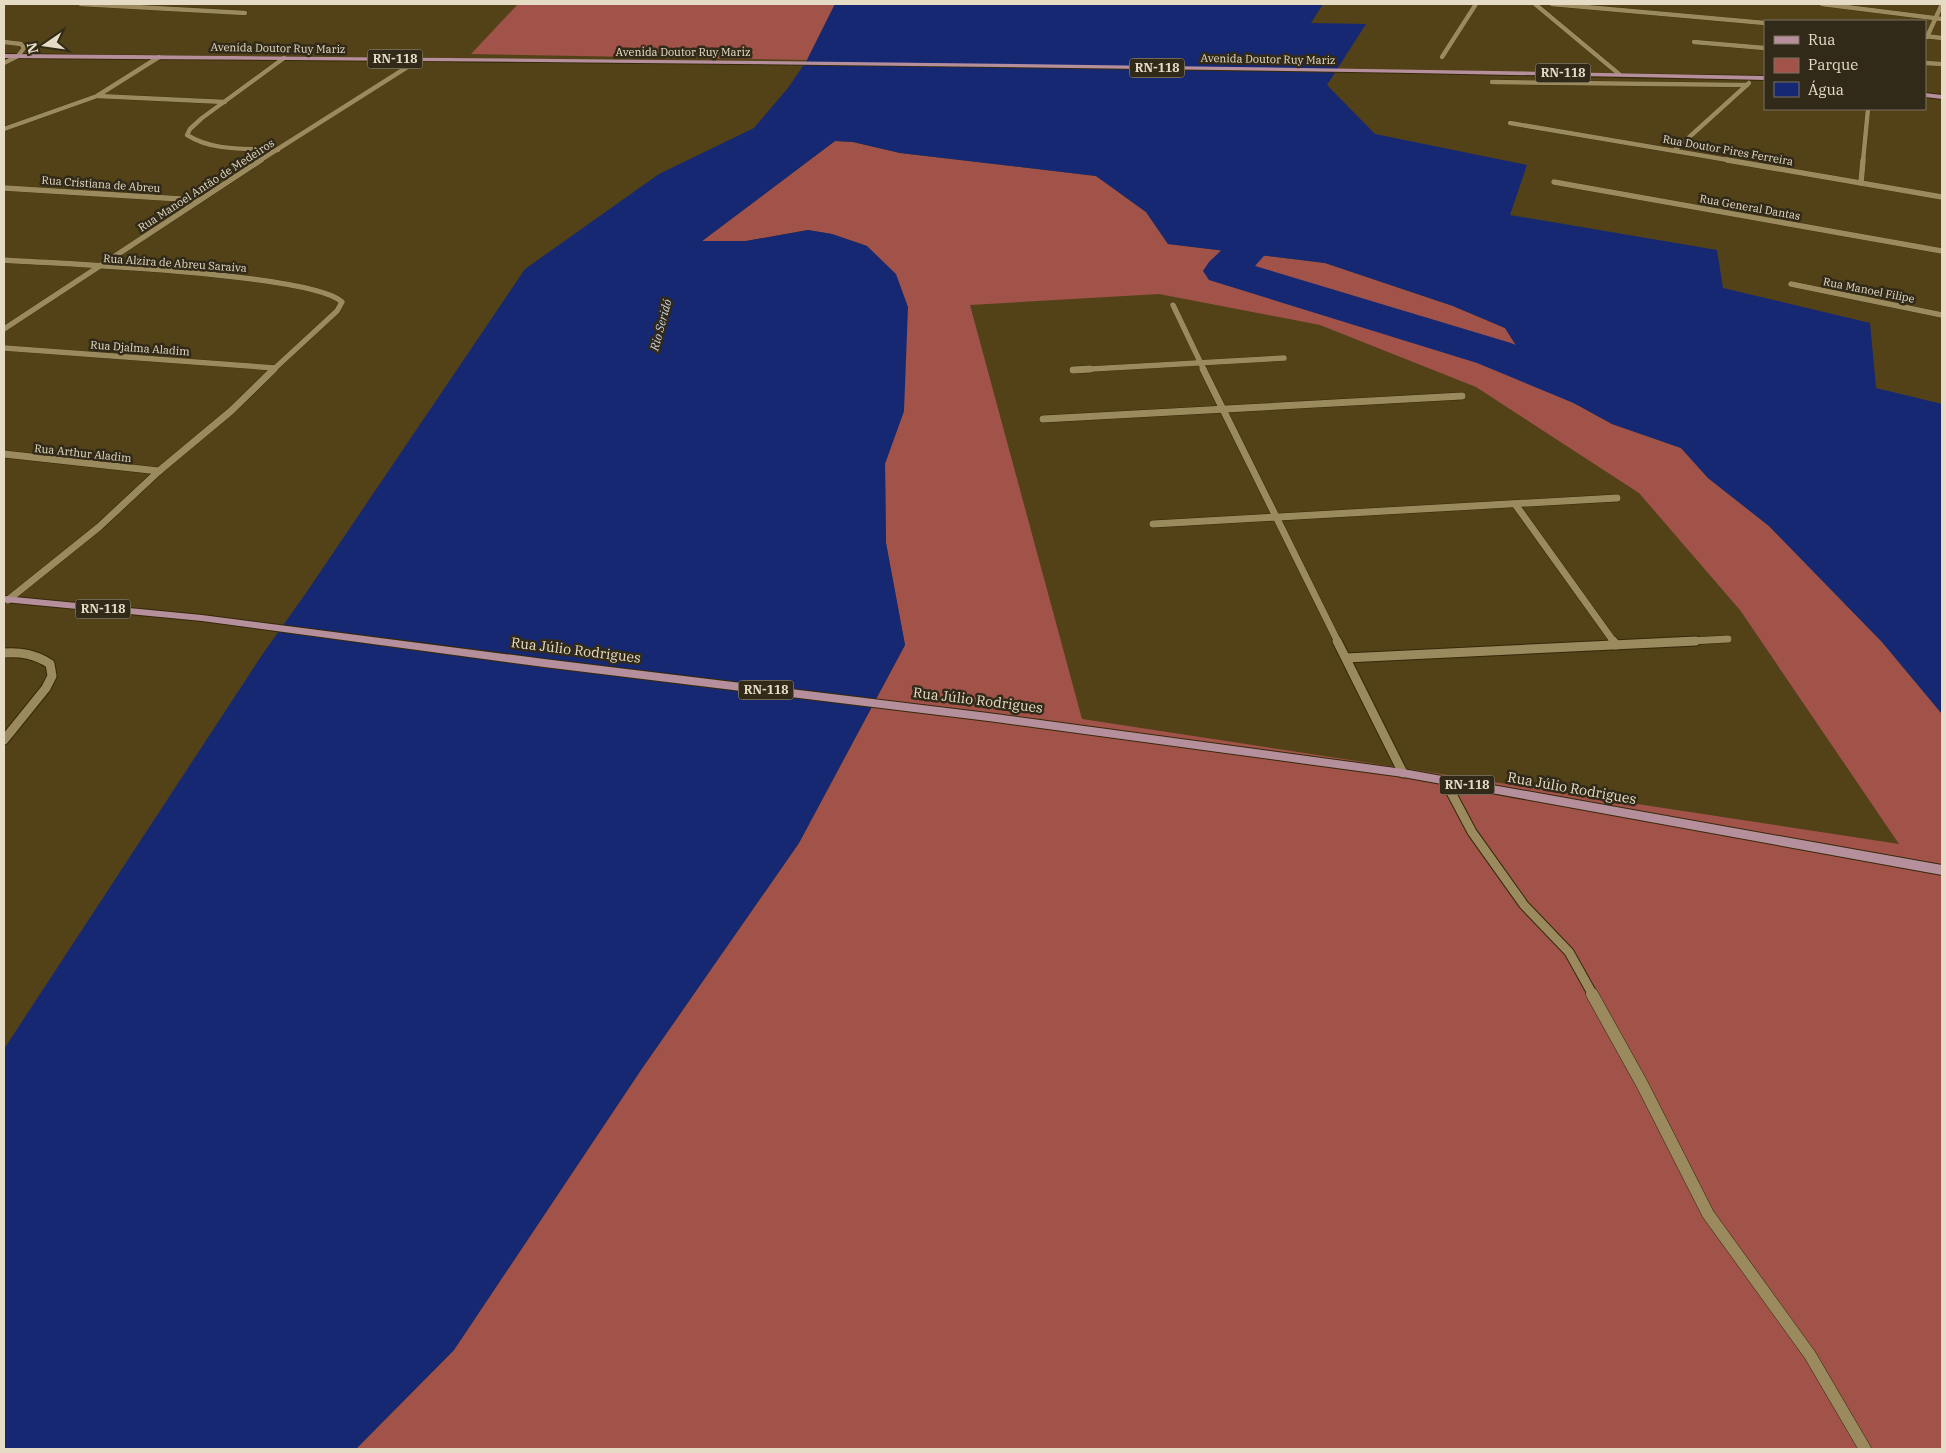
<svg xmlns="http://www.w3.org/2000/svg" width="1946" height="1453" viewBox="0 0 1946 1453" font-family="'IBM Plex Serif',serif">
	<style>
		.green { fill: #a1534a; fill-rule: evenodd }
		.water { fill: #162872 }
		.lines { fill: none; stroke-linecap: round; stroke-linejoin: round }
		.river { fill: #162872; fill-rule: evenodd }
		.minor-far4-casing { stroke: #352909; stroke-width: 5 }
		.minor-far3-casing { stroke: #352909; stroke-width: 6 }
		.minor-far2-casing { stroke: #352909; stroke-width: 8 }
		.minor-far1-casing { stroke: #352909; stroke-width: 11 }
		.minor-casing { stroke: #352909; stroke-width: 13 }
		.major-casing { stroke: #352909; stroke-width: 2 }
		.minor-far4 { stroke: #9c8a5f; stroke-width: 4.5 }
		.minor-far3 { stroke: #9c8a5f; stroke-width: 5.5 }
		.minor-far2 { stroke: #9c8a5f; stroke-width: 7 }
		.minor-far1 { stroke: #9c8a5f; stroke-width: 9 }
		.minor { stroke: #9c8a5f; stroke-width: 12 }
		.major { fill: #b68f9c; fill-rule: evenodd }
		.labels { text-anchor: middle; stroke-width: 5; stroke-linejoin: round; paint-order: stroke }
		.far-street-label { font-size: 11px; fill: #e6dcc6; stroke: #322a18 }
		.shield { fill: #322a18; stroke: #b0a792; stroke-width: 1 }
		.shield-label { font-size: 12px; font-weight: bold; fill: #e6dcc6 }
		.far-water-label { font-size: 12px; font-style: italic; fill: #cdd6ec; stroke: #322a18 }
		.street-label { font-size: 14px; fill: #e6dcc6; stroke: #322a18 }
	</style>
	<rect width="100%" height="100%" fill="#534218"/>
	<g class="green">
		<path d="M518 4H835L807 60 471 54Z"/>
		<path d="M835 141 853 142 900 153 1096 176 1146 212 1168 244 1325 263 1453 306 1505 328 1541 385 1612 424 1681 448 1708 478 1769 526 1882 642 1942 714V1449H356L454 1350 641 1070 799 843 905 645 886 543 885 463 904 411 867 246 832 234 808 230 746 241 701 242ZM1159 294 1320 325 1476 387 1639 493 1740 610 1899 844 1082 719 970 305Z"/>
	</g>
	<path class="water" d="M835 4H1323L1311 23 1366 24 1327 85 1375 134 1527 165 1510 215 1717 250 1723 288 1870 323 1876 388 1942 404V714L1882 642 1769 526 1708 478 1681 448 1612 424 1541 385 1505 328 1453 306 1325 263 1168 244 1146 212 1096 176 900 153 853 142 835 141 702 241H746L808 230 832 234 867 246 896 274 908 307 904 411 885 464 886 543 905 645 799 843 641 1070 454 1350 356 1449H4V1049L262 655 306 593 525 269 659 174 754 128 788 88 807 60Z"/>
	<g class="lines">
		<path class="river" d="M1193 192 1207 195 1213 204 1272 231 1278 240 1255 266 1511 343 1636 392 1644 403 1636 414 1618 418 1600 414 1477 363 1209 280 1203 271 1209 262 1229 243 1183 221 1173 204 1179 195Z"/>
		<defs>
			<g id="minor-far4">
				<path d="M81 4 245 13"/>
				<path d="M1535 4 1619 74"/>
				<path d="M1552 4 1765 23"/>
				<path d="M1822 4 1942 19"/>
				<path d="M1925 36 1942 38"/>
				<path d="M1927 37 1942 4"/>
				<path d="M4 42 21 44 24 48 18 56 4 63"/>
				<path d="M1694 42 1765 48"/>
				<path d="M1442 57 1476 4"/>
				<path d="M1925 63 1942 64"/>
				<path d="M1492 82 1747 85"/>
				<path d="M98 96 225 102"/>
				<path d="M1510 123 1734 161"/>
				<path d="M4 129 97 96 159 57"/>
				<path d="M278 150C248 148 214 152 187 135L190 129 202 118 284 58"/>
				<path d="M1675 150 1749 83"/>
				<path d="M259 161 420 59"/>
				<path d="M1863 161 1868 109"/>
			</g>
			<g id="minor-far3">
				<path d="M1727 160 1942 197"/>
				<path d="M1554 182 1942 251"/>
				<path d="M1861 183 1863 160"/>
				<path d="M4 188 197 200"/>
				<path d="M4 260C58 264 313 273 342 302L337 311 273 370"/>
				<path d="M1791 284 1942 315"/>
				<path d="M1173 305 1204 370"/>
				<path d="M4 329 261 160"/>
				<path d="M4 348 275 368"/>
				<path d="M1073 370 1284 358"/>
			</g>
			<g id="minor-far2">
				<path d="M1203 369 1338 642"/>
				<path d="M1073 370 1090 369"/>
				<path d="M1043 419 1462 396"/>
				<path d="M4 454 159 471"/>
				<path d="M1515 504 1614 642"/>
				<path d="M1153 524 1617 498"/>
				<path d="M8 600 99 527 159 471 231 411 274 369"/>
				<path d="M1671 642 1728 639"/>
			</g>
			<g id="minor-far1">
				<path d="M1337 641 1403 773"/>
				<path d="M1613 641 1616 645"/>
				<path d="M4 653C21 652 35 654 50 664L52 676 46 688 4 740"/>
				<path d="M1346 658 1696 641"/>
				<path d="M1445 781 1472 832 1524 905 1569 952 1593 995"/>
			</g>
			<path id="minor" d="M1592 994 1642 1084 1708 1214 1810 1355 1865 1449"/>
			<g id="major">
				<path d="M4 54C591 59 1178 64 1765 76V80C1178 67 591 62 4 58Z"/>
				<path d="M1925 93 1942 95V99L1925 97Z"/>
				<path d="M4 596 202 615 544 659 988 713 1403 769 1942 865V875L1403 777 988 721 544 667 202 621 4 602Z"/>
			</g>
		</defs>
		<use href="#minor-far4" class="minor-far4-casing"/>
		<use href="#minor-far3" class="minor-far3-casing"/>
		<use href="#minor-far2" class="minor-far2-casing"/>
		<use href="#minor-far1" class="minor-far1-casing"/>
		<use href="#minor" class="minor-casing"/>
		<use href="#major" class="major-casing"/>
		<use href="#minor-far4" class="minor-far4"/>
		<use href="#minor-far3" class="minor-far3"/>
		<use href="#minor-far2" class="minor-far2"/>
		<use href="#minor-far1" class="minor-far1"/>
		<use href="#minor" class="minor"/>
		<use href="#major" class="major"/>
	</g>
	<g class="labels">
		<g class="far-street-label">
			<text transform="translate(278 48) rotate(1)" y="4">Avenida Doutor Ruy Mariz</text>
			<text x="683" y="56">Avenida Doutor Ruy Mariz</text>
			<text transform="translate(1268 59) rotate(1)" y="4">Avenida Doutor Ruy Mariz</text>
			<text transform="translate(1728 150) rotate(10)" y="4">Rua Doutor Pires Ferreira</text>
			<text transform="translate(101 184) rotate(4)" y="4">Rua Cristiana de Abreu</text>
			<text transform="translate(206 185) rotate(-33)" y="4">Rua Manoel Antão de Medeiros</text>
			<text transform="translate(1750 207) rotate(10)" y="4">Rua General Dantas</text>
			<text transform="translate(175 263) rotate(4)" y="4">Rua Alzira de Abreu Saraiva</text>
			<text transform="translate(1869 290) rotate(11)" y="4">Rua Manoel Filipe</text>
			<text transform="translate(140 348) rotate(4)" y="4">Rua Djalma Aladim</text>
			<text transform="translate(83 453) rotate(6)" y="4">Rua Arthur Aladim</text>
		</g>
		<g class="shield">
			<rect x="367.5" y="49.5" width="55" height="19" rx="4"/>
			<rect x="1129.5" y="58.5" width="55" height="19" rx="4"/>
			<rect x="1535.5" y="63.5" width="55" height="19" rx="4"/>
			<rect x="75.5" y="599.5" width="55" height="19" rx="4"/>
			<rect x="738.5" y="680.5" width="55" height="19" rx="4"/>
			<rect x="1439.5" y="775.5" width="55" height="19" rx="4"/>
		</g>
		<g class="shield-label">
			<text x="395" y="63">RN-118</text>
			<text x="1157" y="72">RN-118</text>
			<text x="1563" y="77">RN-118</text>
			<text x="103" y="613">RN-118</text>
			<text x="766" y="694">RN-118</text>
			<text x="1467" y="789">RN-118</text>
		</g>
		<g class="far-water-label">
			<text transform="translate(661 325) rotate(-75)" y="4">Rio Seridó</text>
		</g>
		<g class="street-label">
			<text transform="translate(576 650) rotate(7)" y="5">Rua Júlio Rodrigues</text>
			<text transform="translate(978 700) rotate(7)" y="5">Rua Júlio Rodrigues</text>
			<text transform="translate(1572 788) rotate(10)" y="5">Rua Júlio Rodrigues</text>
		</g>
	</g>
	<rect width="1946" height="1453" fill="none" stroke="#e6dcc6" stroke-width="10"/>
	<rect x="1764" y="20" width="162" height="90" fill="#322a18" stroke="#7a715e"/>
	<rect x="1774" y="36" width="25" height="8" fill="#b68f9c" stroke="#7a715e"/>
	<text x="1808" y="45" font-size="15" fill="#e6dcc6">Rua</text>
	<rect x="1774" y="58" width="25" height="15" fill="#a1534a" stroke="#7a715e"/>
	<text x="1808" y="70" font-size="15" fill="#e6dcc6">Parque</text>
	<rect x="1774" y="82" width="25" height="15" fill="#162872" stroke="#7a715e"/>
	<text x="1808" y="95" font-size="15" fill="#e6dcc6">Água</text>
	<g transform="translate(45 45) rotate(257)" stroke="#322a18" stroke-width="4" paint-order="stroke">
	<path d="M0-4L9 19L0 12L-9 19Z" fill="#e6dcc6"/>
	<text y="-8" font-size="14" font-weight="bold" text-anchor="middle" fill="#e6dcc6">N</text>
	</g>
</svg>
